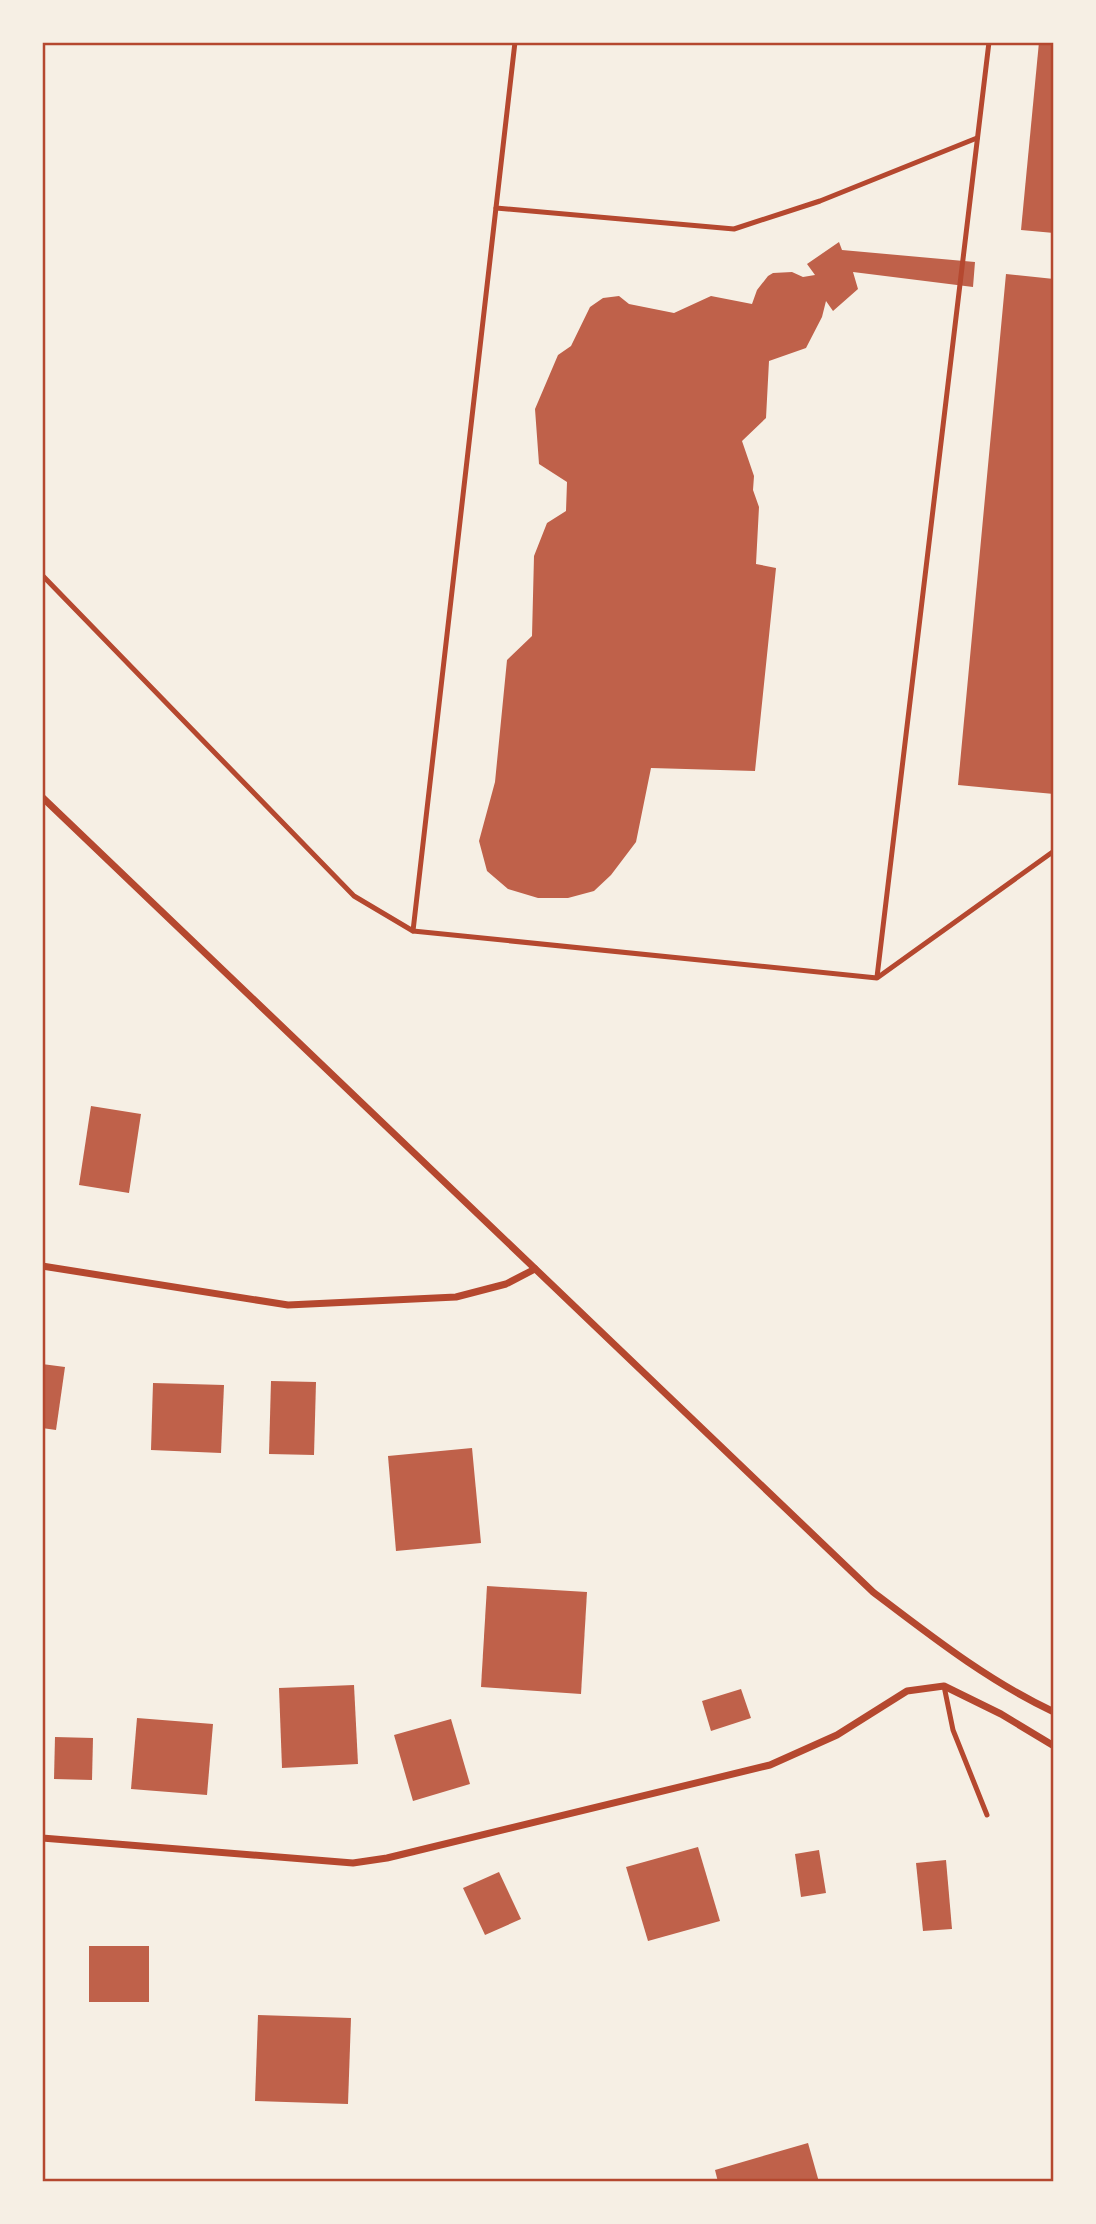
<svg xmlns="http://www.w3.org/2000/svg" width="1096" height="2224" viewBox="0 0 1096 2224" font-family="'IBM Plex Sans',sans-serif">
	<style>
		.building { fill: #bf614a }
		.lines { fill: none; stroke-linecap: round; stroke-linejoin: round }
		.service { stroke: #b5482f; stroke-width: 5 }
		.minor { stroke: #b5482f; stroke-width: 7 }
		.neatline { fill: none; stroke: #b5482f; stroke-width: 2.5 }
	</style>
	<rect width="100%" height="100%" fill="#f6efe4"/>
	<g class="building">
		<path d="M1039 42H1054V233L1021 230Z"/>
		<path d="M839 242 842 250 975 262 973 287 853 272 858 289 833 311 826 301 822 317 806 348 769 361 766 418 742 441 754 476 753 490 759 507 756 564 776 568 755 771 651 768 636 842 611 875 594 891 568 898H538L508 889 487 871 479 841 495 782 507 660 532 636 534 556 547 523 566 511 567 482 539 464 535 409 558 355 571 346 590 307 603 298 619 296 629 304 674 313 711 296 752 304 757 290 768 276 773 273 792 272 803 277 815 275 807 264Z"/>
		<path d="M1006 274 1054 279V794L958 785Z"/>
		<path d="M91 1106 141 1114 129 1193 79 1185Z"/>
		<path d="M42 1364 65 1367 56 1430 42 1428Z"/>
		<path d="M271 1381 316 1382 314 1455 269 1454Z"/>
		<path d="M153 1383 224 1385 221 1453 151 1450Z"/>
		<path d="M472 1448 481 1543 396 1551 388 1456Z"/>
		<path d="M487 1586 587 1592 581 1694 481 1687Z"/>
		<path d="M354 1685 358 1764 282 1768 279 1688Z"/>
		<path d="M741 1689 751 1718 711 1731 702 1701Z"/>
		<path d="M137 1718 213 1724 207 1795 131 1789Z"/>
		<path d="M451 1719 470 1784 413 1801 394 1735Z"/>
		<path d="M55 1737 93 1738 92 1780 54 1779Z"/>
		<path d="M698 1847 720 1921 648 1941 626 1867Z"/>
		<path d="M819 1850 826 1893 801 1897 795 1854Z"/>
		<path d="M946 1860 952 1929 923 1931 916 1863Z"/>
		<path d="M499 1872 521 1919 485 1935 463 1888Z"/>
		<rect x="89" y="1946" width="60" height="56"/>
		<path d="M258 2015 351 2018 348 2104 255 2101Z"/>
		<path d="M808 2143 819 2182H718L715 2170Z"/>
	</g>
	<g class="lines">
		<g class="service">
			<path d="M496 208 734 229 820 201 977 138"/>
			<path d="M42 575 354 896 413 931 877 978 1054 851"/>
			<path d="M413 931 515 42"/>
			<path d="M877 977 989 42"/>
			<path d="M944 1686 953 1730 987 1815"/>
		</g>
		<g class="minor">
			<path d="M42 797 873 1592C931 1636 988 1681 1054 1712"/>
			<path d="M42 1266 288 1305 456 1297 506 1284 535 1269"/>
			<path d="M42 1838 353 1863 387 1858 770 1765 837 1735 907 1691 944 1686 1001 1714 1054 1746"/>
		</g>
	</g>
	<rect width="1096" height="2224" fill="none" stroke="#f6efe4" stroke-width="88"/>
	<rect x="44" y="44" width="1008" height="2136" class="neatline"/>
</svg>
